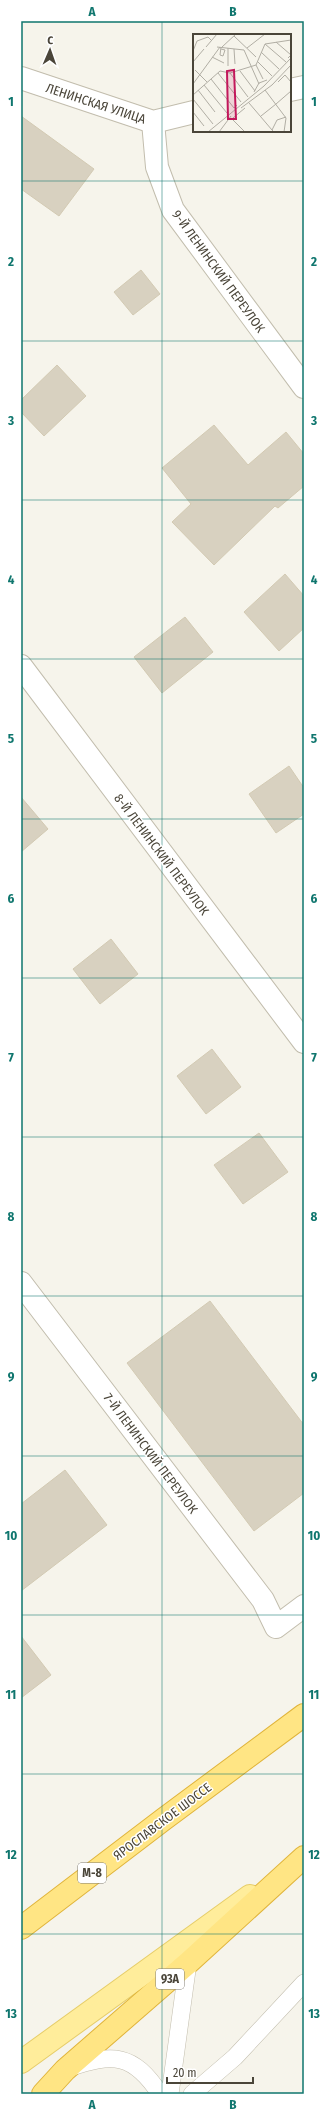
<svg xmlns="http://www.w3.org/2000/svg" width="325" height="2115" viewBox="0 0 325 2115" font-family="'Fira Sans Condensed',sans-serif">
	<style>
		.building { fill: #d8d1c0; stroke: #d3cab3 }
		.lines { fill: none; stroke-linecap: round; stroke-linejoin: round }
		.service-casing { stroke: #c2bdad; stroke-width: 18 }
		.minor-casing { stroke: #c2bdad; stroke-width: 24 }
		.primary-casing { stroke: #e6cd69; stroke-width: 24 }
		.trunk-casing { stroke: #e0b43b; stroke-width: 24 }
		.service { stroke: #fff; stroke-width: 17 }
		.minor { stroke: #fff; stroke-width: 22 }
		.primary { stroke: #ffed9b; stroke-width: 22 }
		.trunk { stroke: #ffe584; stroke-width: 22 }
		.grid { fill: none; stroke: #0f766e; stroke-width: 1; stroke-opacity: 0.55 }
		.labels { text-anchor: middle; stroke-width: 3; stroke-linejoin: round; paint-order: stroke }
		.shield { fill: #fff; stroke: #807d74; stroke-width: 1 }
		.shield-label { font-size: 12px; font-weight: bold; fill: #4a4539 }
		.street-label { font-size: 13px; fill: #4a4539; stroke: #fff }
		.inset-road { fill: none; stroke: #b1aea4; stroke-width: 1 }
		.view { fill: #c2185b; fill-opacity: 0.15; stroke: #c2185b; stroke-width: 2 }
		.inset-edge { fill: none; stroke: #4a4539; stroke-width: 2 }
		.neatline { fill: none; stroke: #0f766e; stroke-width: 1.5 }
		.grid-label { font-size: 13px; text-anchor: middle; font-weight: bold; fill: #0f766e }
	</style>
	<rect width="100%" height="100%" fill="#f6f4eb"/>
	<g class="building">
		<path d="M21 116 94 169 59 216 21 189Z"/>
		<path d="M141 270 160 294 133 315 114 292Z"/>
		<path d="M57 365 86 396 44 436 21 412V400Z"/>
		<path d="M214 425 248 465 286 432 304 454V486L278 508 275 506 214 565 172 522 191 504 162 468Z"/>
		<path d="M285 574 304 596V628L279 651 244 612Z"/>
		<path d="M185 617 213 652 162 693 134 657Z"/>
		<path d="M289 766 304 788V814L276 833 249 794Z"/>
		<path d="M21 797 48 829 21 852Z"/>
		<path d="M111 939 138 974 100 1004 73 969Z"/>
		<path d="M212 1049 241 1087 206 1114 177 1076Z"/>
		<path d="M259 1133 288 1172 243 1204 214 1165Z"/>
		<path d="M210 1301 304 1425V1493L254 1531 127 1363Z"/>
		<path d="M65 1470 107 1525 21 1591V1504Z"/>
		<path d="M21 1636 51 1675 21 1698Z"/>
	</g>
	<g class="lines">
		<defs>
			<g id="service">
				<path d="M69 2068C113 2053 133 2053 160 2094"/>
				<path d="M170 2094 188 1963"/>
				<path d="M192 2094 235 2057 304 1983"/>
			</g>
			<g id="minor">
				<path d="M21 78 153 122 194 112"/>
				<path d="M290 90 304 87"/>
				<path d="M153 122 157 167 173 210 304 387"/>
				<path d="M21 666 304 1042"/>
				<path d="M21 1283 263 1600 276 1627 304 1606"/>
			</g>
			<path id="primary" d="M21 2062 250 1896"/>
			<g id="trunk">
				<path d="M21 1928 164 1819 304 1715"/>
				<path d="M43 2094 65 2070 188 1963 304 1857"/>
			</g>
		</defs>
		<use href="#service" class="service-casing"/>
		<use href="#minor" class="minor-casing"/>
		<use href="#primary" class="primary-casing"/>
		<use href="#trunk" class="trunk-casing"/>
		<use href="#service" class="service"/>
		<use href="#minor" class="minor"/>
		<use href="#primary" class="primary"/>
		<use href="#trunk" class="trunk"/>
	</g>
	<path class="grid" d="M162 21V2094M21 181H304M21 341H304M21 500H304M21 659H304M21 819H304M21 978H304M21 1137H304M21 1296H304M21 1456H304M21 1615H304M21 1774H304M21 1934H304"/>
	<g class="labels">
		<g class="shield">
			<rect x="78" y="1863" width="28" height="20" rx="3"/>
			<rect x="156" y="1969" width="28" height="20" rx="3"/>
		</g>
		<g class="shield-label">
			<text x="92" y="1877">М-8</text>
			<text x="170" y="1983">93A</text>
		</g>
		<g class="street-label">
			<text transform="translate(96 103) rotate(18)" y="5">ЛЕНИНСКАЯ УЛИЦА</text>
			<text transform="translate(219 271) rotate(54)" y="5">9-Й ЛЕНИНСКИЙ ПЕРЕУЛОК</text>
			<text transform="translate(162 854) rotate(53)" y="5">8-Й ЛЕНИНСКИЙ ПЕРЕУЛОК</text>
			<text transform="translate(151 1453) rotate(53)" y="5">7-Й ЛЕНИНСКИЙ ПЕРЕУЛОК</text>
			<text transform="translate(162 1821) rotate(-37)" y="5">ЯРОСЛАВСКОЕ ШОССЕ</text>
		</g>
	</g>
	<g transform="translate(193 34)">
		<rect width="98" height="98" fill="#f6f4eb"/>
		<path class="inset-road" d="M41 2 63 23M83 8 98 21 95 24M72 10 93 28M13 13 24 0M24 13 51 16 66 50M29 13 43 0M54 14 72 0M28 15 32 16 30 22 27 21 28 13M41 15 42 30M0 17 4 7 15 3 18 6M68 18 86 35M19 23 31 29M0 28 11 15M65 28 79 42M63 31 70 45M35 32V14M2 36 14 48M47 37 62 57M25 39 48 68M37 39 55 63M18 45 41 74 44 71M85 48 92 41 98 48M0 50 27 13M11 51 34 79M5 56 22 78M72 56 93 84M61 58 66 49 74 46M0 61 27 37 37 39 63 31 72 10 98 6M0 65 20 90M56 69 79 96M83 70 98 57M48 74 79 51 98 31M0 78 11 92M68 82 83 70M38 84 52 98M40 84 52 74M15 98 71 52 98 24M26 98 38 82M81 98 79 96 84 86 93 83M91 98 93 84"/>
		<path class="view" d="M41 36 43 85H35L34 37Z"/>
		<rect width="98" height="98" class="inset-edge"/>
	</g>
	<rect width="325" height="2115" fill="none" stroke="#ffffff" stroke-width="44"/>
	<g transform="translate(50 50) rotate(2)" stroke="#ffffff" stroke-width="3" paint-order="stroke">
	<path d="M0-3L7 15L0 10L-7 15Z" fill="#4a4539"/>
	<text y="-6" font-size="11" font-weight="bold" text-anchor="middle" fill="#4a4539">С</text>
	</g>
	<path d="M167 2077v6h86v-6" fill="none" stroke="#4a4539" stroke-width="2"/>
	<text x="173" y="2077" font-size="12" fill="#4a4539" stroke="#ffffff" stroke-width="3" paint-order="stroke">20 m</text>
	<rect x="22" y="22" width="281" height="2071" class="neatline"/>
	<g class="grid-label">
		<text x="92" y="16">A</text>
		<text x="233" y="16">B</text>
		<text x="11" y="106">1</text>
		<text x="314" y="106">1</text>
		<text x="11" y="266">2</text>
		<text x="314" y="266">2</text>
		<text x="11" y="425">3</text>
		<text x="314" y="425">3</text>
		<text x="11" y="584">4</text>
		<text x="314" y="584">4</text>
		<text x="11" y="743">5</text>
		<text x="314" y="743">5</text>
		<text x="11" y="903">6</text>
		<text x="314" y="903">6</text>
		<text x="11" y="1062">7</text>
		<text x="314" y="1062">7</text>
		<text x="11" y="1221">8</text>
		<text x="314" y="1221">8</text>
		<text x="11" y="1381">9</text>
		<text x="314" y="1381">9</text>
		<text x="11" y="1540">10</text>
		<text x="314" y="1540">10</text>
		<text x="11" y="1699">11</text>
		<text x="314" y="1699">11</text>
		<text x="11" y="1859">12</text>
		<text x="314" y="1859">12</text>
		<text x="11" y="2018">13</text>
		<text x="314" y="2018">13</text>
		<text x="92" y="2109">A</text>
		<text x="233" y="2109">B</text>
	</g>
</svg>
